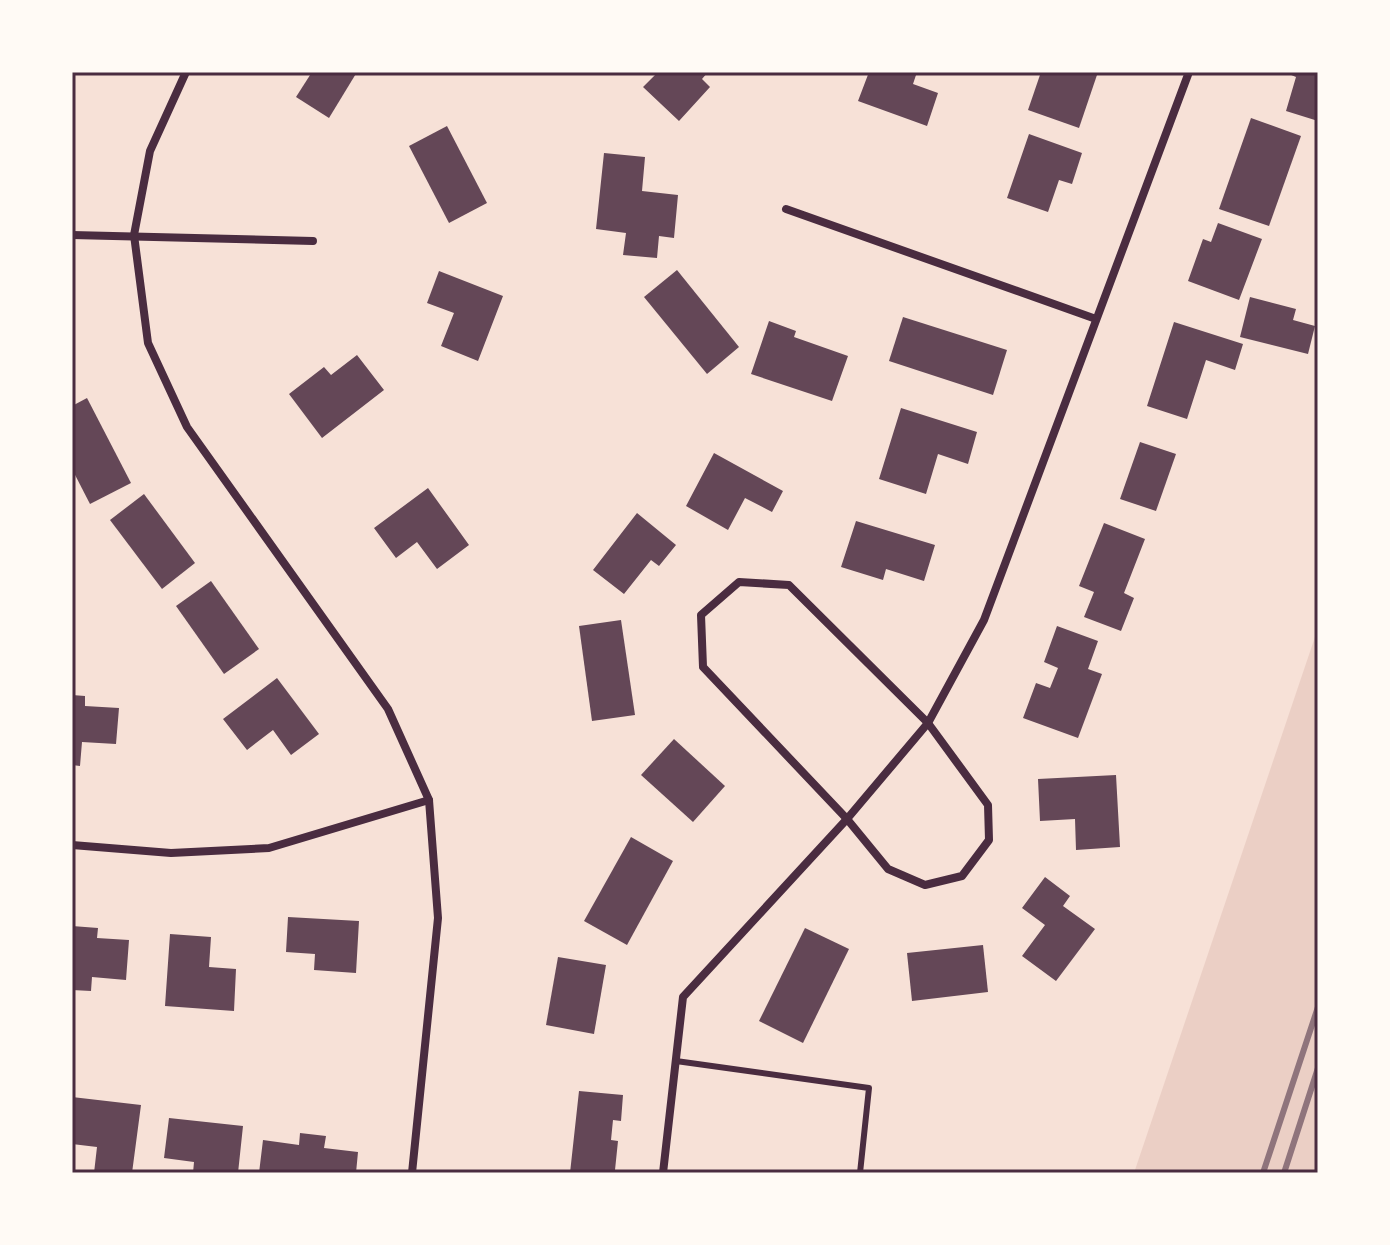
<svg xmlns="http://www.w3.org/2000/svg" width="1390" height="1245" viewBox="0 0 1390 1245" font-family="Cabin,sans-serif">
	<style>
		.green { fill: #ebcfc5 }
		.building { fill: #644757 }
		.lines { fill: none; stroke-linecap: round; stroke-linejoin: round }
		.service { stroke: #4a2c40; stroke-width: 6 }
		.minor { stroke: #4a2c40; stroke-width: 8 }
		.rail { stroke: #8f747c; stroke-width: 6 }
		.neatline { fill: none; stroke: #4a2c40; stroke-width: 3 }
	</style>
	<rect width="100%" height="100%" fill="#f7e1d7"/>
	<path class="green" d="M1318 628V1173H1134Z"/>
	<g class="building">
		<path d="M312 72H357L329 118 296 97Z"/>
		<path d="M658 72H708L702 79 710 87 679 121 643 87Z"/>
		<path d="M869 72H917L913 84 938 93 927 126 858 101Z"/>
		<path d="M1041 72H1098L1079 128 1028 110Z"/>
		<path d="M1318 72V121L1286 111 1296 77 1284 72Z"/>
		<path d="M1251 118 1301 136 1269 226 1219 209Z"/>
		<path d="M447 126 487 203 449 223 409 146Z"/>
		<path d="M1029 134 1082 153 1072 184 1059 180 1048 212 1007 198Z"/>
		<path d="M604 153 645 157 642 191 678 195 674 238 659 236 657 258 623 255 626 233 596 229Z"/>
		<path d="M1218 223 1262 239 1239 300 1188 281 1203 239 1211 242Z"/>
		<path d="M677 270 739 347 707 374 644 297Z"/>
		<path d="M439 271 503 296 478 361 441 346 454 313 427 303Z"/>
		<path d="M1250 297 1296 309 1293 320 1315 326 1308 354 1240 337Z"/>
		<path d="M903 317 1007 350 993 395 889 361Z"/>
		<path d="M769 321 796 331 794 337 848 356 832 401 751 374Z"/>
		<path d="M1174 322 1243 344 1235 370 1206 360 1187 419 1147 406Z"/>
		<path d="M357 355 384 390 322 438 289 394 324 367 331 375Z"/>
		<path d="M87 398 131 483 90 504 72 469V406Z"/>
		<path d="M901 408 977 432 968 464 938 454 926 494 879 479Z"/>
		<path d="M1140 442 1176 454 1156 511 1120 499Z"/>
		<path d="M714 453 783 491 772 512 745 498 728 530 686 506Z"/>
		<path d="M428 488 469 545 437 569 417 542 396 558 374 528Z"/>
		<path d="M144 494 195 563 162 589 110 520Z"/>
		<path d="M637 513 676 545 659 566 651 560 624 594 593 570Z"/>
		<path d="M856 521 935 545 924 581 886 569 883 580 841 567Z"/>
		<path d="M1104 523 1145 539 1124 593 1134 598 1121 631 1084 617 1094 592 1079 586Z"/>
		<path d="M211 581 259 649 224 674 176 606Z"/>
		<path d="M621 620 635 715 592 721 579 626Z"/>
		<path d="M1057 626 1098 641 1088 669 1102 674 1078 738 1023 718 1036 683 1050 688 1058 668 1044 662Z"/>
		<path d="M277 678 319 734 291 755 273 730 247 750 223 719Z"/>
		<path d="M72 695 85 696V706L119 708 116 744 82 742 80 766 72 765Z"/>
		<path d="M674 739 725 786 693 822 641 775Z"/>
		<path d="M1116 775 1120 847 1076 850 1075 819 1040 821 1038 779Z"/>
		<path d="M631 837 673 861 627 945 584 921Z"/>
		<path d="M1045 877 1070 896 1063 906 1095 929 1056 981 1022 956 1045 925 1022 908Z"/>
		<path d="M288 917 359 921 356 973 314 970 315 954 286 952Z"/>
		<path d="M72 926 98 928 97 938 129 940 126 980 92 977 91 991 72 990Z"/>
		<path d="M805 928 849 949 803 1043 759 1021Z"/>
		<path d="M170 934 211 937 209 967 236 969 234 1011 165 1006Z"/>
		<path d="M983 945 988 992 912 1001 907 953Z"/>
		<path d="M558 957 606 965 594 1034 546 1025Z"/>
		<path d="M579 1091 623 1095 621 1121 613 1120 611 1140 618 1141 615 1170 570 1173Z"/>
		<path d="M72 1097 141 1105 132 1173H94L97 1147 72 1144Z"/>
		<path d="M169 1118 243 1126 238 1173H193L194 1162 164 1158Z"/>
		<path d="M300 1133 326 1136 324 1148 358 1152 356 1173H259L263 1140 299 1145Z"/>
	</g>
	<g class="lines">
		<path class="service" d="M676 1061 869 1088 860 1173"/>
		<g class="minor">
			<path d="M186 72 150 151 134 235 148 343 187 427 388 709 429 800 438 918 412 1173"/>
			<path d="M786 209 1096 319"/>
			<path d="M72 235 313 241"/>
			<path d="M739 582 789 585 928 723 988 805 989 840 962 876 925 885 888 869 847 819 703 667 701 615Z"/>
			<path d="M72 845 171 853 269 848 429 800"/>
			<path d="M663 1173 683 997 847 819 928 723 984 620 1189 72"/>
		</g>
		<g class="rail">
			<path d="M1263 1173 1318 1007"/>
			<path d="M1284 1173 1318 1068"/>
		</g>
	</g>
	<rect width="1390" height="1245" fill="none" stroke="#fffaf5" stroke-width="148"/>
	<rect x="74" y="74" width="1242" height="1097" class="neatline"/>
</svg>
